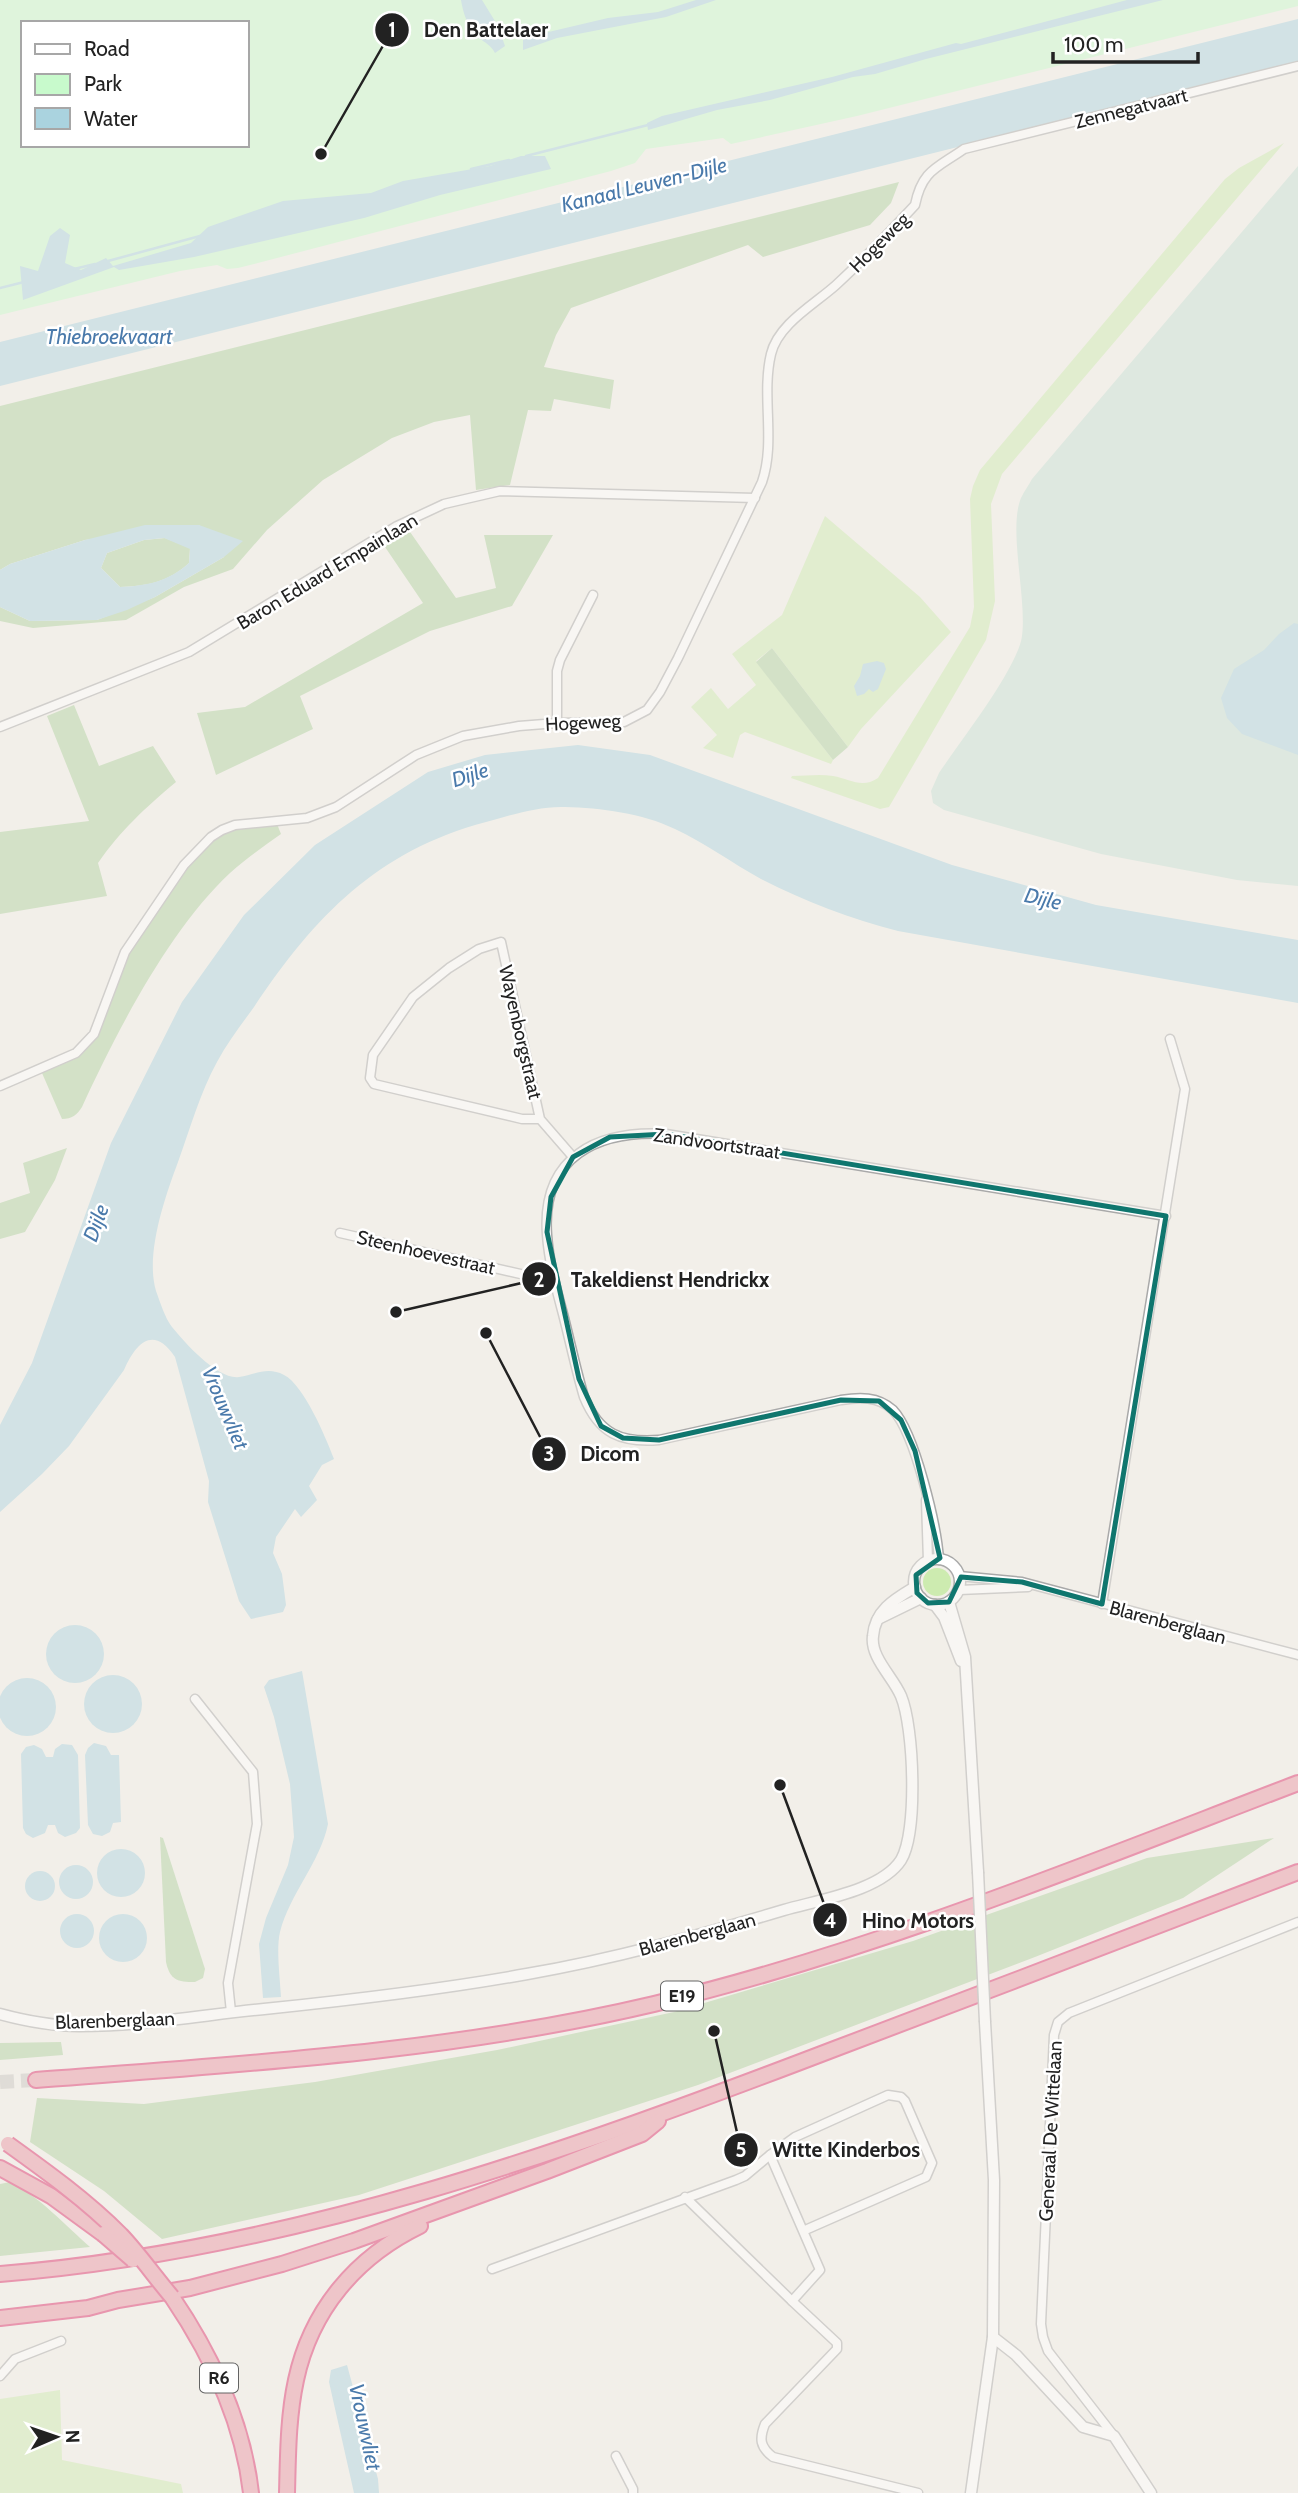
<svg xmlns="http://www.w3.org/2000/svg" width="1298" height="2493" viewBox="0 0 1298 2493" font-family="Cabin,sans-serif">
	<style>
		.grass { fill: #cdebb0 }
		.forest { fill: #add19e }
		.wetland { fill: #c6e0d4 }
		.park { fill: #c8facc; fill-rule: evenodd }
		.water { fill: #aad3df; fill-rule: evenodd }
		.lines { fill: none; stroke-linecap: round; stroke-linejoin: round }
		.stream { stroke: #aad3df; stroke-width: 2.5 }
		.motorway-tunnel { stroke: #c8c6c1; stroke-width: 14; stroke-dasharray: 14 7; stroke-linecap: butt }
		.minor-casing { stroke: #a9a9a9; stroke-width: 11 }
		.tertiary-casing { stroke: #a9a9a9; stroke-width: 13 }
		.motorway-casing { stroke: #dc2a67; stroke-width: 18 }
		.minor { stroke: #fff; stroke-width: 8 }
		.tertiary { stroke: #fff; stroke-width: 10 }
		.motorway { stroke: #e892a2; stroke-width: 14 }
		.tertiary-bridge-casing { stroke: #a9a9a9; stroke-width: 13; stroke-linecap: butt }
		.motorway-bridge-casing { stroke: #dc2a67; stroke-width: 18; stroke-linecap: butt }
		.tertiary-bridge { stroke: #fff; stroke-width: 10 }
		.motorway-bridge { stroke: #e892a2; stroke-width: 14 }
		.marked { fill: none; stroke: #0f766e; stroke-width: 5; stroke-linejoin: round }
		.labels { text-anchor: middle; stroke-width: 5; stroke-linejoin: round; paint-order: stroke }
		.shield { fill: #fff; stroke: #646464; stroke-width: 2 }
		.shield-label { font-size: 18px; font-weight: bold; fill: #222 }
		.street-label { font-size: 19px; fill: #222; stroke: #fff }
		.water-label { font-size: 21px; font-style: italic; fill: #4a7aab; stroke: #fff }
		.leader { fill: none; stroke: #222; stroke-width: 2.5 }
		.callout-dot { fill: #222; stroke: #fff; stroke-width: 2.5 }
		.mark-label { font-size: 21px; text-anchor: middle; font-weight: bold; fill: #fff }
		.callout-label { font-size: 21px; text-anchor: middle; font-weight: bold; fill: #222; stroke: #fff; stroke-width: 5; stroke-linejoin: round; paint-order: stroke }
	</style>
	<rect width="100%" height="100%" fill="#f2efe9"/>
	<g class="grass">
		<path d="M1284 143 1002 474 991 504 995 601 986 640 889 807 880 809 791 778 792 776C805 776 820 774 833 776 850 779 862 789 878 778L970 627 974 607 970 499 973 486 980 470 1225 179 1239 168Z"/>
		<path d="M825 516 920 597 951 632 861 729 848 747 772 648 756 661 833 760 831 764 745 732 740 735 733 758 703 748 717 735 691 707 711 688 728 709 756 685 732 654 782 615Z"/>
		<circle cx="937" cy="1582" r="14"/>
		<path d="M60 2390 62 2460 181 2484 183 2493H0V2399Z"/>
	</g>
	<g class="forest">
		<path d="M899 182 891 203 870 225 763 257 748 245 571 308 556 335 544 367 614 380 610 409 554 399 551 411 528 410 510 485 476 490 470 415 434 422 392 438 323 480 267 530 233 569 184 587 126 620 33 628 0 621V607L30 621 97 620 155 597 224 557 199 525 85 540 10 564 0 570V406Z"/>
		<path d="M408 529 456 598 496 588 484 535H553L512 606 430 631 300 696 313 729 216 775 197 713 245 707 423 603 383 544Z"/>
		<path d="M165 538 190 548 189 563C168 582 148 586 120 587L101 568 107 553 144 540Z"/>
		<path d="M772 648 848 747 833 760 756 662Z"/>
		<path d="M74 705 99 766 153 746 176 782C145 808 121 830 98 863L107 896 0 914V832L89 821 47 716Z"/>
		<path d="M277 824 281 834C264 846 246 859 230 873 169 930 117 1031 82 1107 77 1115 72 1119 62 1119L42 1073 85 1049 122 963 186 867 219 834 237 828Z"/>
		<path d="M67 1148 55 1180 25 1232 0 1239V1203L30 1193 23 1163Z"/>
		<path d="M160 1837 163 1838 205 1969 203 1978 195 1982C177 1982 170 1980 166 1962Z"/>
		<path d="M1274 1838 1183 1898 1035 1957 698 2085 359 2195 162 2239 104 2191 30 2142 37 2098 144 2104 315 2082 497 2050 674 2012 913 1941 1147 1858Z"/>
		<path d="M61 2042 63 2055 0 2060V2043Z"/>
		<path d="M10 2182C40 2197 65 2225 90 2247L0 2256V2184Z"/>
	</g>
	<path class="wetland" d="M1298 166V886L1237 880 1101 854 944 810 933 803 931 791 939 773C959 743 1018 668 1022 636 1027 598 1008 529 1021 498 1024 491 1029 485 1032 479Z"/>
	<path class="park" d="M0 0H1298V6L857 116 731 144 723 138 646 149 635 163 611 171 277 258 238 268 227 269 217 265 180 271 0 315ZM23 23H247V145H23Z"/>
	<g class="water">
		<path d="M461 0H482L498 26 505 46 495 53C491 45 485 43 478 37 468 28 463 13 461 0Z"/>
		<path d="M696 0H716L666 17 557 38 523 50V38L608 18 658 12Z"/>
		<path d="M1127 0H1163L926 59 875 74 853 77 770 100 717 110 648 130 647 123 662 116 832 77 956 43 961 44Z"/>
		<path d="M1298 19V62L0 386V342Z"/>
		<path d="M521 156H545L551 169 440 195 364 218 194 257 119 270 114 267 23 300 20 266 38 271 50 236 60 228 70 235 65 263 81 270 106 258 113 266 191 243 208 227 283 201 371 193 403 181 490 166Z"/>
		<path d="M145 525H199L243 541 224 557 155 597 127 610 97 620 30 621 0 607V570L10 564 85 540ZM164 538 190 549 189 563C169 581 147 586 120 587L101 568 107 553 144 540Z"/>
		<path d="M1294 623 1298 624V755L1242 734 1227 718 1221 698 1234 669 1264 650 1279 634Z"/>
		<path d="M877 661 884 663 886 669 878 689 873 692 869 689 864 694 857 696 854 686 860 676 863 664Z"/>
		<path d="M578 745 650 755 952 865 1096 905 1298 940V1003L898 931C851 919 804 901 761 879 732 863 705 843 675 829 642 813 601 808 565 807 539 806 511 815 486 822 377 851 315 916 254 1007 241 1025 227 1043 217 1062 200 1093 190 1129 178 1162 165 1197 145 1254 156 1291 160 1302 165 1318 172 1327 185 1343 218 1380 239 1377 255 1375 267 1366 284 1375 304 1385 326 1438 334 1459L322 1465 309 1486 317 1500 301 1517 295 1509 276 1537 273 1553 282 1574 286 1605 283 1612 251 1619 239 1601 208 1502 209 1481 175 1357C154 1325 136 1342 124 1370L69 1446 42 1474 0 1512V1425L32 1363 111 1143 182 1002 244 915 315 845 428 772 485 755Z"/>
		<circle cx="75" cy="1654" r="29"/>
		<path d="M302 1671 328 1824C320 1863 290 1893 280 1932 276 1949 280 1978 281 1997L263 1998 259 1944 266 1918 288 1865 294 1837 290 1784 274 1717 264 1687 269 1680Z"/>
		<circle cx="113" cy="1704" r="29"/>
		<circle cx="27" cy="1707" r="29"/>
		<path d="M94 1743 106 1746 111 1755H119L121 1822 113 1823 110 1832 102 1836 93 1834 88 1825 85 1755 88 1748Z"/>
		<path d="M62 1744 72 1745 78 1755 80 1828 76 1833 65 1837 58 1833 55 1825H48L45 1833 33 1838 26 1834 23 1828 21 1754 26 1747 34 1745 42 1749 46 1757H53L55 1749Z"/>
		<circle cx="121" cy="1873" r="24"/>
		<circle cx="76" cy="1882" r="17"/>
		<circle cx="40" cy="1886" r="15"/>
		<circle cx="123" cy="1938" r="24"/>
		<circle cx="77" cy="1931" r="17"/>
		<path d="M347 2365 378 2479 379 2493H354L329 2382 331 2370Z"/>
	</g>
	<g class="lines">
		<g class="stream">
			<path d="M526 156 648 125"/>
			<path d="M471 169 509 160"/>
			<path d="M108 261 200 236"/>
			<path d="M74 269 95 264"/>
			<path d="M0 288 24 282"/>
		</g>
		<path class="motorway-tunnel" d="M0 2082 36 2080"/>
		<defs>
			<g id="minor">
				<path d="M557 723V671L560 660 593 595"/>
				<path d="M0 727 189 652 397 526 444 504 500 491 755 498"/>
				<path d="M0 1086 76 1053 94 1034 125 952 184 865 211 837 222 830 235 825 307 818 336 807 416 755 463 736 519 726 557 723 624 722 647 710 660 692 678 658 762 482C776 441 761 396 771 354 778 324 815 304 836 285 863 260 890 232 915 205 922 170 937 168 964 149L1298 66"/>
				<path d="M540 1119H522L374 1084 370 1078 373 1055 413 997 449 968 479 949 501 942 540 1119 573 1157"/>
				<path d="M340 1233 525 1275 552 1271"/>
				<path d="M926 1500 928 1561"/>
				<path d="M939 1560C937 1527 915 1433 893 1410 878 1396 859 1397 841 1400L659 1440C621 1443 599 1434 584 1397 576 1370 570 1341 563 1314 556 1288 549 1262 547 1235 541 1156 598 1130 666 1134L1166 1216"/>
				<path d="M959 1576 1022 1582 1298 1655"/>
				<path d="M959 1590 1028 1587"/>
				<path d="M1102 1604 1185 1089 1170 1039"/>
				<path d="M195 1699 253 1772 257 1824 228 1983 231 2012"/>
				<path d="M685 2197 792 2301"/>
				<path d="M803 2231 926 2177 932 2163 905 2101 901 2097 888 2095 795 2137 770 2155 820 2270 792 2301 837 2343V2349L765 2424C759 2439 760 2447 773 2457L918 2493"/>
				<path d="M492 2269 736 2180 745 2176 770 2155"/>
				<path d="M0 2376 15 2359 61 2341"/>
				<path d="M1114 2436 1048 2351 1043 2337 1041 2324 1054 2035 1058 2022 1069 2013 1298 1922"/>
				<path d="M616 2456 633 2489V2493"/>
			</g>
			<g id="tertiary">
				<circle cx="937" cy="1582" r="23"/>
				<path d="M949 1602 965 1657 978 1872"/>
				<path d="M935 1605 944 1617 961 1661"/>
				<path d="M878 1619 921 1598"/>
				<path d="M0 2014C26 2021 52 2026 79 2026 141 2026 203 2015 264 2009 352 2000 439 1990 527 1974 614 1959 700 1935 784 1910 818 1900 881 1891 901 1860 918 1832 914 1727 901 1696 893 1677 870 1657 873 1636 875 1610 895 1599 915 1587"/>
				<path d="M993 2337 1016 2355 1083 2427 1114 2436 1151 2493"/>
				<path d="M971 2493 993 2337 994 2180 985 2022"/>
			</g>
			<g id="motorway">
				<path d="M36 2080C243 2064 451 2052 654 2004 875 1951 1086 1864 1298 1783"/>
				<path d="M0 2168 51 2196 103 2234"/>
				<path d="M0 2274C290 2251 568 2151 837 2048 991 1990 1144 1931 1298 1872"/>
				<path d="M172 2297C212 2356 243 2422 251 2493"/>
				<path d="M0 2318 88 2308 118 2300 190 2288 282 2264 354 2241 547 2171 642 2134 658 2121"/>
				<path d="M287 2493C288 2455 288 2417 296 2380 311 2310 356 2257 420 2226"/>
			</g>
		</defs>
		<use href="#minor" class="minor-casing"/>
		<use href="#tertiary" class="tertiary-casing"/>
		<use href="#motorway" class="motorway-casing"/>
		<use href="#minor" class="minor"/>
		<use href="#tertiary" class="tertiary"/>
		<use href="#motorway" class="motorway"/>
		<defs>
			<path id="tertiary-bridge" d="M978 1872 985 2022"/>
			<g id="motorway-bridge">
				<path d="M8 2144C47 2172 86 2200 121 2235 139 2254 155 2277 172 2297"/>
				<path d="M103 2234 133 2260"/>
			</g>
		</defs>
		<use href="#tertiary-bridge" class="tertiary-bridge-casing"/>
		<use href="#motorway-bridge" class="motorway-bridge-casing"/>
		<use href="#tertiary-bridge" class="tertiary-bridge"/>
		<use href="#motorway-bridge" class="motorway-bridge"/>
	</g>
	<path d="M0 0H1298V2493H0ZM666 1134 1166 1216 1102 1604 1022 1582 961 1577 949 1602 928 1603 917 1593 916 1575 940 1558 915 1451 901 1420 879 1401 841 1400 659 1440 623 1438 601 1426 579 1379 547 1232 551 1197 573 1157 610 1137Z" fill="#f2efe9" fill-opacity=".55" fill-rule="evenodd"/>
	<path class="marked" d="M666 1134 1166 1216 1102 1604 1022 1582 961 1577 949 1602 928 1603 917 1593 916 1575 940 1558 915 1451 901 1420 879 1401 841 1400 659 1440 623 1438 601 1426 579 1379 547 1232 551 1197 573 1157 610 1137Z"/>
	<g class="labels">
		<g class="shield">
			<rect x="661" y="1981.5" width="42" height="29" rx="5"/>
			<rect x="200" y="2363.5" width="38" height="29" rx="5"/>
		</g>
		<g class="shield-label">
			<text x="682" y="2002">E19</text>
			<text x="219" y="2384">R6</text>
		</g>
		<g class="street-label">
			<text transform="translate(1131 108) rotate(-14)" y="7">Zennegatvaart</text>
			<text transform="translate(879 242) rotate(-45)" y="7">Hogeweg</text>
			<text transform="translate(327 571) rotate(-31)" y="7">Baron Eduard Empainlaan</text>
			<text transform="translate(583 722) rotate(-3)" y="7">Hogeweg</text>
			<text transform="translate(521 1032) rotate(77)" y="7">Wayenborgstraat</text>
			<text transform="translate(717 1143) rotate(8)" y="7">Zandvoortstraat</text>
			<text transform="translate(426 1252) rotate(13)" y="7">Steenhoevestraat</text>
			<text transform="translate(1168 1622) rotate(15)" y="7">Blarenberglaan</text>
			<text transform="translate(697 1934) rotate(-15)" y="7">Blarenberglaan</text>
			<text transform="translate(115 2020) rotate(-2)" y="7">Blarenberglaan</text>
			<text transform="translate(1050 2131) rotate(-87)" y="7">Generaal De Wittelaan</text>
		</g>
		<g class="water-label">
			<text transform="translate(644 185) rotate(-14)" y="7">Kanaal Leuven-Dijle</text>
			<text x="109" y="344">Thiebroekvaart</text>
			<text transform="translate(470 775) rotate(-18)" y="7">Dijle</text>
			<text transform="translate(1043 899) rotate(13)" y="7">Dijle</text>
			<text transform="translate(96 1223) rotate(-70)" y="7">Dijle</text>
			<text transform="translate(225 1408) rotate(67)" y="7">Vrouwvliet</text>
			<text transform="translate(365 2427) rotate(78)" y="7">Vrouwvliet</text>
		</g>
	</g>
	<path class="leader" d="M321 154L392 30M396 1312L539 1279M486 1333L549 1454M780 1785L830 1920M714 2031L741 2150"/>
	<g class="callout-dot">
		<circle cx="321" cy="154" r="7"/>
		<circle cx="396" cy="1312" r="7"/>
		<circle cx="486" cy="1333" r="7"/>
		<circle cx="780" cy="1785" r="7"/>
		<circle cx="714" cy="2031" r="7"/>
		<circle cx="392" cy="30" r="18"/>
		<circle cx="539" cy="1279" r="18"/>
		<circle cx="549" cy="1454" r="18"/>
		<circle cx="830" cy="1920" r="18"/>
		<circle cx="741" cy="2150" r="18"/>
	</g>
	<g class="mark-label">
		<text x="392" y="37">1</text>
		<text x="539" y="1287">2</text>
		<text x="549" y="1461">3</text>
		<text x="830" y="1928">4</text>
		<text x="741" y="2157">5</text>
	</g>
	<g class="callout-label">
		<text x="486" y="37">Den Battelaer</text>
		<text x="670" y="1287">Takeldienst Hendrickx</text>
		<text x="610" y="1461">Dicom</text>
		<text x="918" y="1928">Hino Motors</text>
		<text x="846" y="2157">Witte Kinderbos</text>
	</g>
	<rect x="21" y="21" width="228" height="126" fill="#ffffff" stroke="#a7a7a7" stroke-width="2"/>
	<rect x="35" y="44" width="35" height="10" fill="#ffffff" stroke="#a7a7a7" stroke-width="2"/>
	<text x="84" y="56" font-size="21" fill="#222222">Road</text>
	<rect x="35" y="74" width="35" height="21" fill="#c8facc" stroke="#a7a7a7" stroke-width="2"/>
	<text x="84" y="91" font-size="21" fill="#222222">Park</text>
	<rect x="35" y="108" width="35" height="21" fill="#aad3df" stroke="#a7a7a7" stroke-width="2"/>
	<text x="84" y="126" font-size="21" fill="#222222">Water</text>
	<g transform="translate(56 2437) rotate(88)" stroke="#ffffff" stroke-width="5" paint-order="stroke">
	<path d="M0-5L12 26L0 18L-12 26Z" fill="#222222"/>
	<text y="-10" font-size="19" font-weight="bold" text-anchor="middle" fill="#222222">N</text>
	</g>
	<path d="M1053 52v10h145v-10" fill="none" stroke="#222222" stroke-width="3.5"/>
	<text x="1064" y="52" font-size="21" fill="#222222" stroke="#ffffff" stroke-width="5" paint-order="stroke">100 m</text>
</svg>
